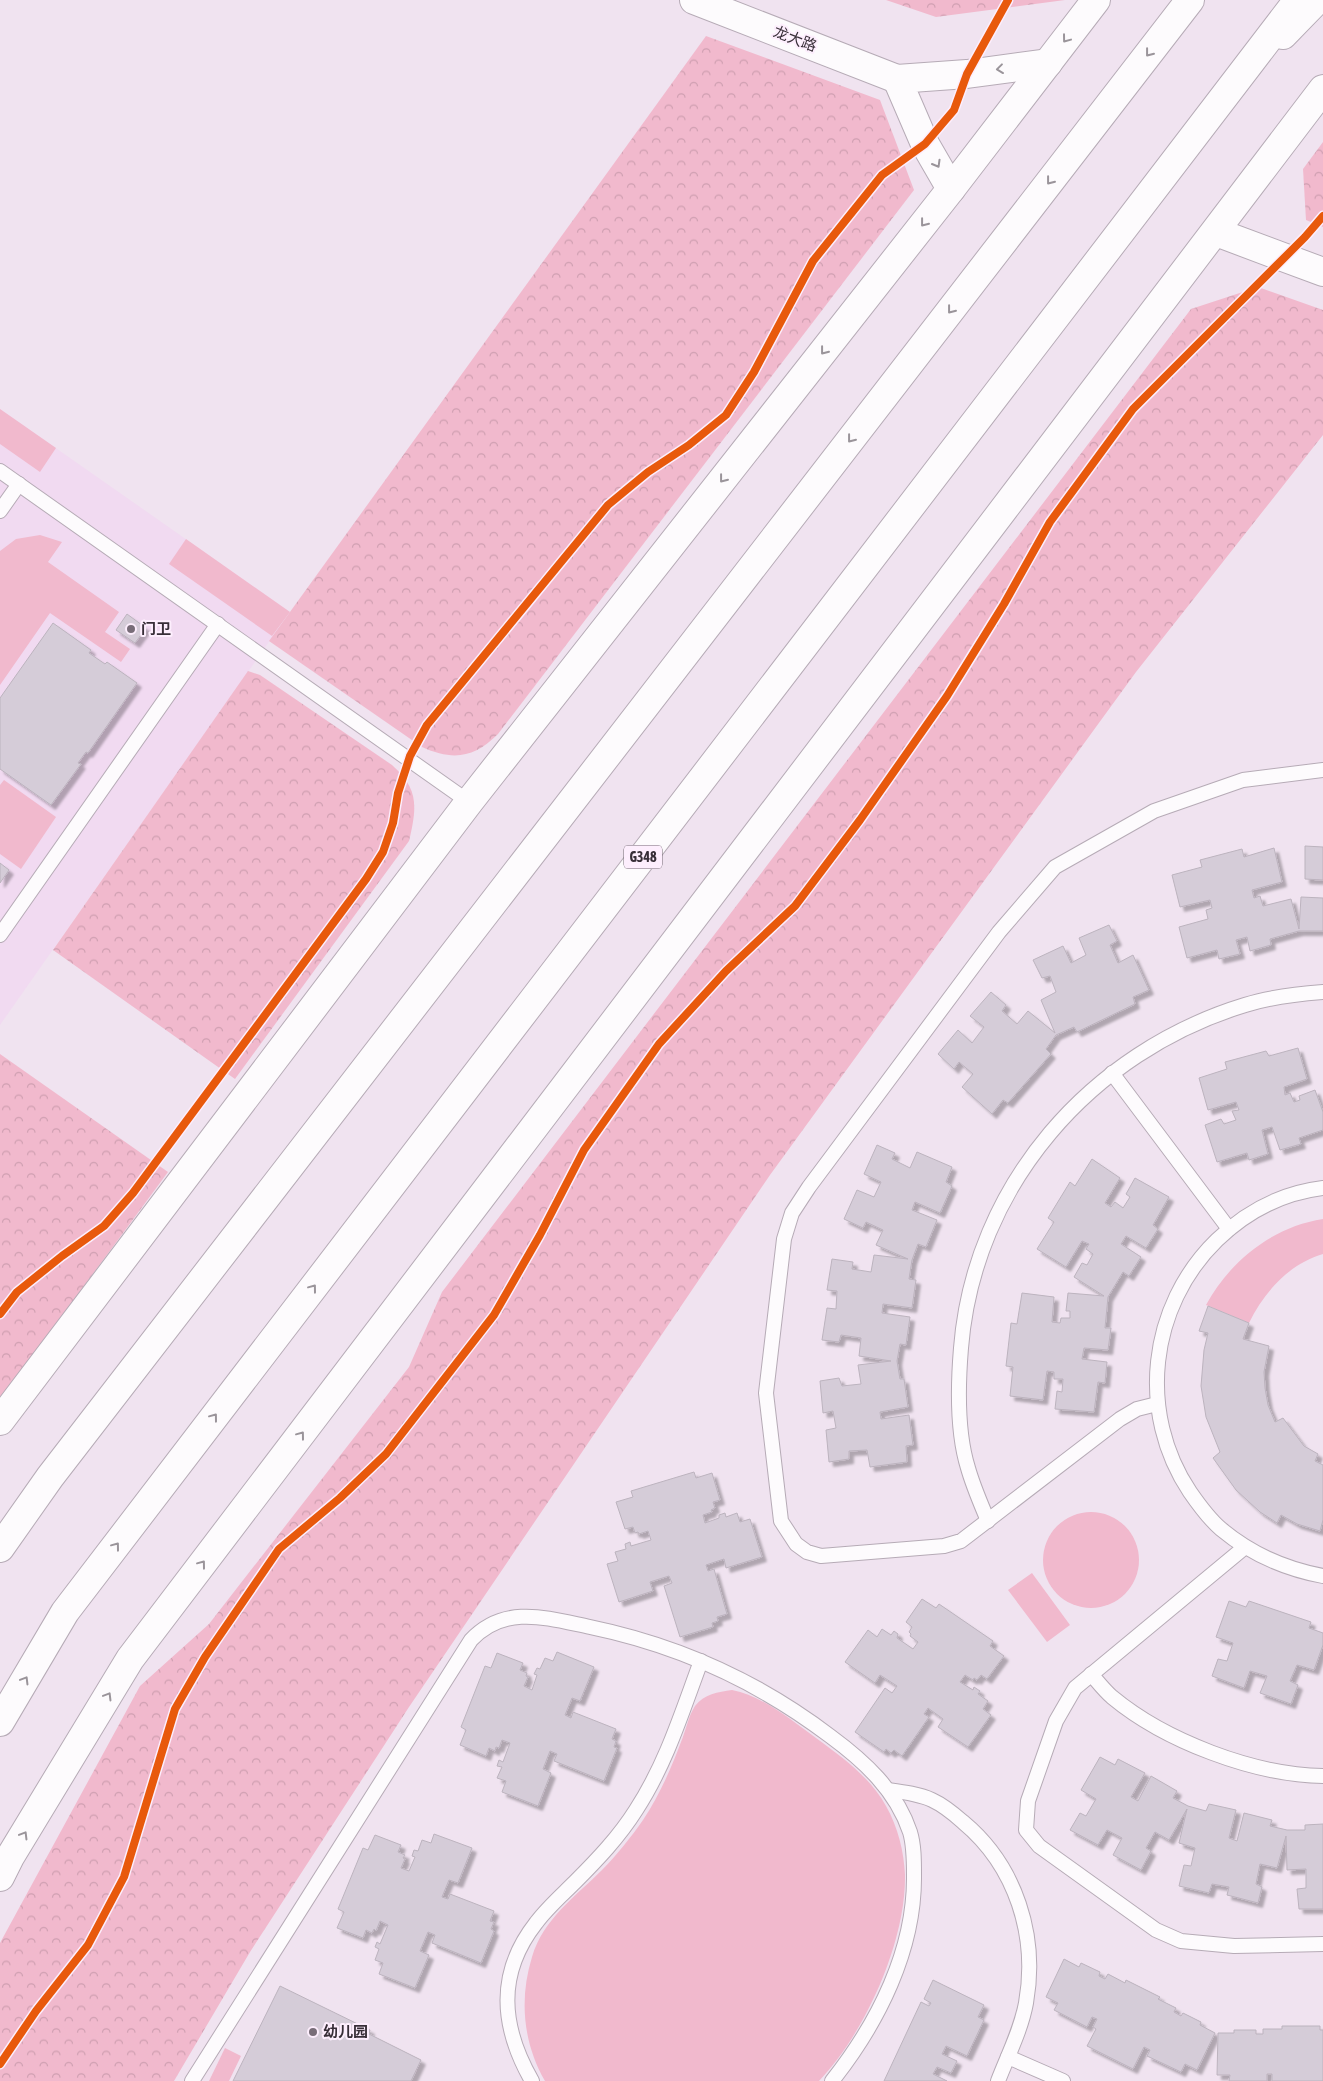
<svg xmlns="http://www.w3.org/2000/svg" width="1323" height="2081" viewBox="0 0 1323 2081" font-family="'Asap Condensed','Noto Sans SC',sans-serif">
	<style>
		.built { fill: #f1daf1 }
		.green { fill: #f1b9cd }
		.forest { fill: url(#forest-crowns) }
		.building { fill: #d5ccd8; stroke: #bcb3be; filter: url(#shadow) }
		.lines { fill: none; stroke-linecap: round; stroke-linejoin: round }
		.lane-casing { stroke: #b6abb6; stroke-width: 16 }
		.street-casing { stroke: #b6abb6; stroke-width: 30 }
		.secondary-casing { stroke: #b6abb6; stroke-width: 30 }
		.highway-casing { stroke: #b6abb6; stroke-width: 30 }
		.lane { stroke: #fdfbfd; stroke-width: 14 }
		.street { stroke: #fdfbfd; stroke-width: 28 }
		.secondary { stroke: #fdfbfd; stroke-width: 28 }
		.highway { stroke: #fdfbfd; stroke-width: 28 }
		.cycleway-casing { stroke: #fdeefd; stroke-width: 11 }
		.cycleway { stroke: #e8590c; stroke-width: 8 }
		.oneway { stroke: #9a949a }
		.poi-dot { fill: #786d78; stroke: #fdeefd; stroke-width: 2 }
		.labels { text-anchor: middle; stroke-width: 4; stroke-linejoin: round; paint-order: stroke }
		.shield { fill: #fdeefd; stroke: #726872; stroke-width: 1 }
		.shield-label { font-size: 14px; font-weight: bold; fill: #372e37 }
		.street-label { font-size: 15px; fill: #372e37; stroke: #fdeefd }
		.poi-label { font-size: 15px; font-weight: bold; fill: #372e37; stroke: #fdeefd; text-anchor: start }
	</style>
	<defs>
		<pattern id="forest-crowns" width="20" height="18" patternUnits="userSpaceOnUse" patternTransform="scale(1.25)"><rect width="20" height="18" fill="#f1b9cd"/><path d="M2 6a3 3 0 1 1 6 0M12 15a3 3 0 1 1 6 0" fill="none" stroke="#cf9fb1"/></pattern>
		<filter id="shadow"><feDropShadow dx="4.5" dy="4.5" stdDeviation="1" flood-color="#0004"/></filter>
	</defs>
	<rect width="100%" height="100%" fill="#f0e3f0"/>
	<path class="built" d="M0 409 290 612 0 1025Z"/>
	<g class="green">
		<path d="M0 409 56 448 40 472 0 444Z"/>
		<path d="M40 535 62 542 48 562 119 612 105 632 130 649 121 662 50 613 0 685V551L16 539Z"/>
		<path d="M186 539 290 612 272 636 169 564Z"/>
		<path d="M4 780 56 817 21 869 0 854V785Z"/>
		<path d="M1323 1219V1254C1289 1264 1264 1292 1249 1323L1206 1305C1230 1261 1272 1227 1323 1219Z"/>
		<circle cx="1091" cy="1560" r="48"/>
		<path d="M1032 1573 1070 1625 1047 1642 1008 1590Z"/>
		<path d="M732 1690C763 1696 791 1720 816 1738 842 1757 871 1778 886 1806 898 1827 904 1852 905 1875 906 1942 865 2033 819 2081H545C523 2043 519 1999 532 1957 543 1919 576 1896 602 1870 617 1855 631 1837 643 1820 659 1796 671 1769 681 1742 686 1730 688 1717 695 1706 704 1694 718 1692 732 1690Z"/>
		<path d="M225 2048 241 2056 229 2081H209Z"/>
	</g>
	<g class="forest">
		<path d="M886 0H1065L936 17Z"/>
		<path d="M706 36 880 100 914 190 498 734C474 758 453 761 422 747L269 641Z"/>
		<path d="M1323 142V227L1306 220 1303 169Z"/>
		<path d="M1258 287 1323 310V435L1136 672 770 1175 409 1707 250 1952 174 2081H0V1943L140 1686 209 1624 409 1367 442 1292 1191 309Z"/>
		<path d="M248 671 260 675 392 765C419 789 417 807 409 841L235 1079 53 950Z"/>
		<path d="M0 1054 168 1172 0 1400Z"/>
	</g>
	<g class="building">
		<path d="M127 614 146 628 135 643 116 630Z"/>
		<path d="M53 623 91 650 89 653 105 664 107 662 137 683 88 753 86 752 78 763 81 764 51 805 0 769V698Z"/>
		<path d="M1305 846 1323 847V880L1305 879Z"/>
		<path d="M1274 848 1282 882 1252 890 1254 898 1260 896 1263 906 1291 899 1299 929 1301 897 1323 898V931H1299L1270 939 1271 945 1250 951 1247 937 1236 940 1240 954 1219 959 1217 950 1187 958 1179 927 1208 919 1206 910 1212 908 1210 900 1180 907 1172 875 1202 867 1200 860 1242 849 1244 857Z"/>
		<path d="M0 863 9 870 0 883Z"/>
		<path d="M1109 925 1117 941 1110 945 1118 963 1133 955 1149 990 1133 997 1135 1004 1077 1032 1074 1027 1056 1035 1046 1049 1051 1054 1008 1103 1003 1100 992 1114 962 1087 973 1074 959 1062 954 1069 938 1054 958 1030 972 1043 984 1027 970 1016 991 992 1006 1005 1002 1011 1017 1024 1028 1011 1055 1033 1041 1000 1056 992 1050 976 1042 978 1033 960 1063 946 1071 963 1086 955 1079 938Z"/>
		<path d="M1298 1048 1307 1079 1284 1087 1285 1095 1290 1093 1294 1102 1300 1100 1299 1096 1315 1090 1323 1112V1130L1299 1138 1301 1144 1280 1150 1272 1127 1262 1130 1268 1154 1249 1160 1247 1153 1217 1162 1205 1125 1221 1119 1224 1124 1236 1120 1232 1111 1239 1110 1236 1102 1208 1110 1199 1078 1227 1069 1225 1062 1266 1051 1269 1056Z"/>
		<path d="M877 1145 895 1153 892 1159 910 1168 917 1152 952 1167 946 1182 952 1186 940 1213 915 1202 912 1210 937 1220 926 1247 918 1244 912 1260 909 1279 916 1280 912 1308 883 1304 882 1313 910 1317 906 1345 900 1344 897 1361 900 1379H904L908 1407 880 1412 881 1419 909 1415 913 1445 906 1446 907 1462 870 1467 867 1450 849 1451V1459L829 1462 826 1430 836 1428 833 1411 823 1413 820 1381 839 1378 842 1386 861 1384 858 1365 891 1361 859 1356 861 1338 841 1335 839 1342 822 1340 827 1308 836 1309 837 1291 827 1290 832 1259 853 1262 852 1269 871 1272 874 1255 908 1259 876 1245 883 1230 866 1222 863 1228 844 1219 857 1190 874 1197 881 1182 864 1174Z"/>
		<path d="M1092 1159 1120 1178 1105 1203 1111 1207 1115 1202 1123 1208 1130 1197 1126 1194 1135 1178 1169 1197 1153 1225 1158 1229 1146 1248 1126 1236 1121 1244 1141 1257 1129 1276 1123 1272 1108 1297 1105 1328H1111L1108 1350 1084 1348 1082 1359 1107 1362 1105 1383 1098 1382 1094 1412 1055 1409 1057 1391 1062 1392 1063 1379H1054V1372L1047 1371 1043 1400 1010 1396 1013 1367 1006 1366 1011 1323 1017 1324 1022 1293 1054 1297 1052 1322 1060 1323 1061 1318H1070V1311H1066L1068 1293 1104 1296 1074 1277 1082 1263 1087 1265 1093 1254 1086 1249 1089 1244 1082 1241 1066 1267 1037 1249 1054 1222 1048 1218 1070 1182 1075 1186Z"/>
		<path d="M1208 1306 1249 1323 1243 1339 1269 1346 1264 1372 1265 1388 1268 1405 1275 1422 1283 1418 1304 1446 1318 1454 1315 1461 1323 1465V1520L1320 1531 1297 1524 1281 1515 1277 1523 1260 1512 1236 1490 1213 1458 1220 1452 1206 1417 1201 1386 1204 1350 1208 1333 1199 1331Z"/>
		<path d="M694 1472 696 1478 712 1473 720 1500 713 1502 715 1508 711 1510 712 1512 703 1515 705 1523 719 1518V1515L725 1513 726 1517 737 1513 740 1522 750 1519 762 1557 726 1568 724 1559 706 1565 708 1571 714 1569 727 1614 717 1617 718 1621 712 1623 713 1627 680 1637 664 1586 672 1583 669 1576 650 1582 653 1591 619 1602 607 1564 618 1561 615 1552 626 1549 625 1544 630 1542 631 1546 651 1540 648 1531 639 1534 638 1532 635 1533 633 1527 625 1529 616 1502 633 1497 631 1491Z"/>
		<path d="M922 1599 936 1608 939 1604 993 1641 990 1646 1004 1656 987 1679 981 1675 977 1680 974 1678 973 1680 965 1675 960 1682 973 1690 974 1687 980 1691 978 1694 988 1701 983 1709 991 1715 968 1747 938 1727 943 1719 928 1708 924 1714 929 1717 902 1756 894 1750 891 1753 886 1749 884 1752 855 1732 885 1688 892 1693 897 1686 880 1675 875 1683 845 1662 868 1630 877 1637 882 1629 891 1635 894 1631 898 1634 897 1638 913 1649 918 1642 910 1636 911 1634 909 1632 912 1627 906 1622Z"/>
		<path d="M1229 1601 1246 1607 1249 1601 1311 1622 1309 1628 1323 1633V1645L1314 1670 1297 1665 1290 1681 1298 1685 1291 1704 1260 1693 1267 1676 1250 1671 1244 1688 1212 1676 1218 1659 1227 1661 1233 1643 1216 1637Z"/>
		<path d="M557 1652 594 1667 580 1701 572 1698 565 1715 571 1718 573 1712 616 1729 612 1739 616 1741 614 1747 617 1748 604 1781 554 1761 557 1754 550 1751 543 1769 551 1773 538 1806 502 1792 506 1781 497 1778 502 1767 497 1766 499 1760 503 1762 510 1743 502 1740 499 1748 496 1747 495 1751 489 1748 486 1756 460 1745 466 1730 461 1727 485 1666 491 1668 497 1653 523 1663 520 1670 527 1673 526 1676 528 1677 524 1686 532 1690 537 1675 534 1674 537 1668 540 1669 545 1658 553 1661Z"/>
		<path d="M1100 1757 1115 1765 1118 1759 1145 1773 1131 1797 1138 1801 1151 1776 1177 1791 1173 1798 1188 1806 1206 1811 1209 1804 1236 1810 1229 1838 1237 1841 1244 1813 1272 1820 1270 1826 1287 1830H1305V1825L1323 1824V1909H1299L1297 1889 1306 1888V1869L1287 1870 1286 1836 1277 1868 1260 1864 1256 1884 1262 1887 1258 1903 1227 1895 1229 1887 1212 1884 1209 1893 1179 1886 1184 1865 1191 1866 1195 1848 1179 1843 1187 1809 1169 1840 1155 1832 1146 1848 1151 1851 1141 1870 1113 1855 1122 1838 1107 1830 1098 1845 1070 1830 1080 1813 1086 1816 1096 1799 1081 1790Z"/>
		<path d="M434 1834 472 1848 458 1883 449 1880 442 1897 448 1899 450 1894 494 1911 490 1921 494 1922 491 1929 494 1931 481 1963 432 1943 435 1935 428 1932 420 1951 429 1955 415 1988 379 1974 383 1963 375 1960 379 1949 375 1947 377 1942 380 1944 388 1925 380 1921 376 1931 374 1929 372 1933 366 1930 363 1938 337 1928 344 1912 338 1909 363 1848 368 1850 375 1835 401 1845 398 1852 405 1855 403 1858 405 1859 401 1868 409 1871 415 1857 412 1856 414 1850 418 1851 422 1840 431 1843Z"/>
		<path d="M1064 1959 1079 1967 1081 1963 1100 1972 1099 1976 1105 1979 1108 1974 1125 1983 1126 1980 1160 1997 1158 1999 1176 2008 1174 2012 1181 2016 1183 2013 1201 2022 1200 2025 1215 2033 1197 2070 1185 2064 1181 2072 1147 2056 1150 2050 1144 2047 1133 2069 1087 2046 1096 2029 1093 2027 1097 2019 1092 2017 1087 2027 1054 2010 1058 2003 1046 1997Z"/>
		<path d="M933 1980 984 2005 978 2017 984 2020 967 2056 946 2046 942 2054 957 2061 951 2073 937 2067 933 2074 947 2081H884L921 2002 929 2006 931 2003 924 1999Z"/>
		<path d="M280 1986 370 2030 369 2034 421 2060 411 2081H233Z"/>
		<path d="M1282 2026H1320V2030H1323V2081H1272V2074H1267V2081H1229L1230 2075H1217L1218 2033H1234V2030H1256V2034H1263V2029H1282Z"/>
	</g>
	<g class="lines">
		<defs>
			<g id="lane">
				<path d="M0 471 469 802"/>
				<path d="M0 511 19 484"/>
				<path d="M0 935 218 624"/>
				<path d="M1112 1073 1229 1229"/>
				<path d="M1323 1188C1282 1193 1246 1212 1217 1240 1149 1306 1137 1413 1190 1492 1199 1505 1209 1519 1221 1529 1251 1554 1285 1569 1323 1576"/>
				<path d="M1157 1404 1137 1409 1120 1419 961 1541 944 1546 821 1556 807 1552 796 1544 781 1521 766 1393 784 1239 792 1213 809 1187 999 932 1055 867 1154 811 1243 780 1323 770"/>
				<path d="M988 1521C981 1504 973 1486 968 1468 957 1433 958 1384 961 1348 974 1185 1091 1052 1245 1005 1270 997 1297 994 1323 992"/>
				<path d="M1245 1547 1075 1688 1056 1721 1028 1801 1026 1830 1039 1846 1156 1930 1181 1941 1234 1946 1323 1944"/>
				<path d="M1091 1674C1098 1682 1104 1690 1112 1697 1165 1741 1254 1775 1323 1776"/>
				<path d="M888 1790C903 1792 919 1794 932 1800 943 1805 954 1814 963 1822 1016 1866 1038 1936 1026 2003 1021 2030 1008 2055 998 2081"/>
				<path d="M1008 2057 1063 2081"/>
				<path d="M192 2081 471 1640C505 1604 547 1618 590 1627 677 1645 759 1682 830 1736 864 1761 896 1790 910 1832 914 1845 914 1860 914 1875 915 1950 878 2023 832 2081"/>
				<path d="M532 2081C501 2027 496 1974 536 1923 547 1908 562 1895 575 1882 597 1860 619 1837 636 1810 666 1764 682 1712 701 1661"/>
			</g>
			<path id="street" d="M1216 232 1323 272"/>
			<g id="secondary">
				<path d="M694 0 897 79"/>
				<path d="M1283 35 1317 0"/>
				<path d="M951 189 925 144 897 79 967 74 1048 63"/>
				<path d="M0 1421 469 802 951 189 1096 0"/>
				<path d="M0 1877 10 1857 130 1659 1323 89"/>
			</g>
			<g id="highway">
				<path d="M0 1548 50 1477 1190 0"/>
				<path d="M0 1722 65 1612 1298 0"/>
			</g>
		</defs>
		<use href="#lane" class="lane-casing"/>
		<use href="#street" class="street-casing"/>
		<use href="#secondary" class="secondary-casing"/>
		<use href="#highway" class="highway-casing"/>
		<use href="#lane" class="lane"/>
		<use href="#street" class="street"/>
		<use href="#secondary" class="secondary"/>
		<use href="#highway" class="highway"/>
		<defs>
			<g id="cycleway">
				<path d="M0 1314 17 1292 62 1256 104 1226 133 1193 366 879 383 852 393 823 398 793 410 756 427 725 608 505 648 472 689 445 726 415 754 372 813 261 882 175 925 144 954 110 967 74 1008 0"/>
				<path d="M0 2064 36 2011 88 1945 124 1877 175 1709 205 1657 279 1549 340 1498 386 1454 494 1315 540 1235 584 1150 659 1044 726 971 795 906 860 820 947 696 1004 604 1050 522 1133 409 1305 237 1323 216"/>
			</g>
		</defs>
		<use href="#cycleway" class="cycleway-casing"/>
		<use href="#cycleway" class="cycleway"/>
	</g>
	<defs><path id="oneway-chevron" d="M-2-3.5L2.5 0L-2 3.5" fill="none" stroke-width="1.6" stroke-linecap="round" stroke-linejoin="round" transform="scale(1.25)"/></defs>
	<g class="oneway">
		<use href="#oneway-chevron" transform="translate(1066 39) rotate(127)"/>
		<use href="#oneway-chevron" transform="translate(1149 53) rotate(128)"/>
		<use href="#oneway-chevron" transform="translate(1000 69) rotate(173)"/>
		<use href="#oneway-chevron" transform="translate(937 164) rotate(60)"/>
		<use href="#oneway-chevron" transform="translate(1050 181) rotate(128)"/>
		<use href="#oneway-chevron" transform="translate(924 223) rotate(128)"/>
		<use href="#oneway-chevron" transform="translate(951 310) rotate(128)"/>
		<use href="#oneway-chevron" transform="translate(824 351) rotate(128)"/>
		<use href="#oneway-chevron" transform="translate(851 439) rotate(128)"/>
		<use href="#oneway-chevron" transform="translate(723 479) rotate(128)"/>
		<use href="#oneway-chevron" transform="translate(313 1288) rotate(-53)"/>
		<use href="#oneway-chevron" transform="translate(214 1417) rotate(-53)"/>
		<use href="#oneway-chevron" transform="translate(301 1435) rotate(-53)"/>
		<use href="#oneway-chevron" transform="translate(116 1546) rotate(-53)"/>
		<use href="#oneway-chevron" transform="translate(202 1564) rotate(-53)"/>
		<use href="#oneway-chevron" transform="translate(25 1680) rotate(-59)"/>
		<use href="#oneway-chevron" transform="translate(108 1696) rotate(-59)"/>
		<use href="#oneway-chevron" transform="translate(24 1835) rotate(-59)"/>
	</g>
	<g class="poi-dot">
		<circle cx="131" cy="629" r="5"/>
		<circle cx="313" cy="2032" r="5"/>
	</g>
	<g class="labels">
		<rect class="shield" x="624" y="845.5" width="38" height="23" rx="4"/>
		<g class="shield-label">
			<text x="643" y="862">G348</text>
		</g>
		<g class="street-label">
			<text transform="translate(795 39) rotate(21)" y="5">龙大路</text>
		</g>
		<g class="poi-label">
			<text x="141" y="634">门卫</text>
			<text x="323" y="2037">幼儿园</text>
		</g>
	</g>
</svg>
